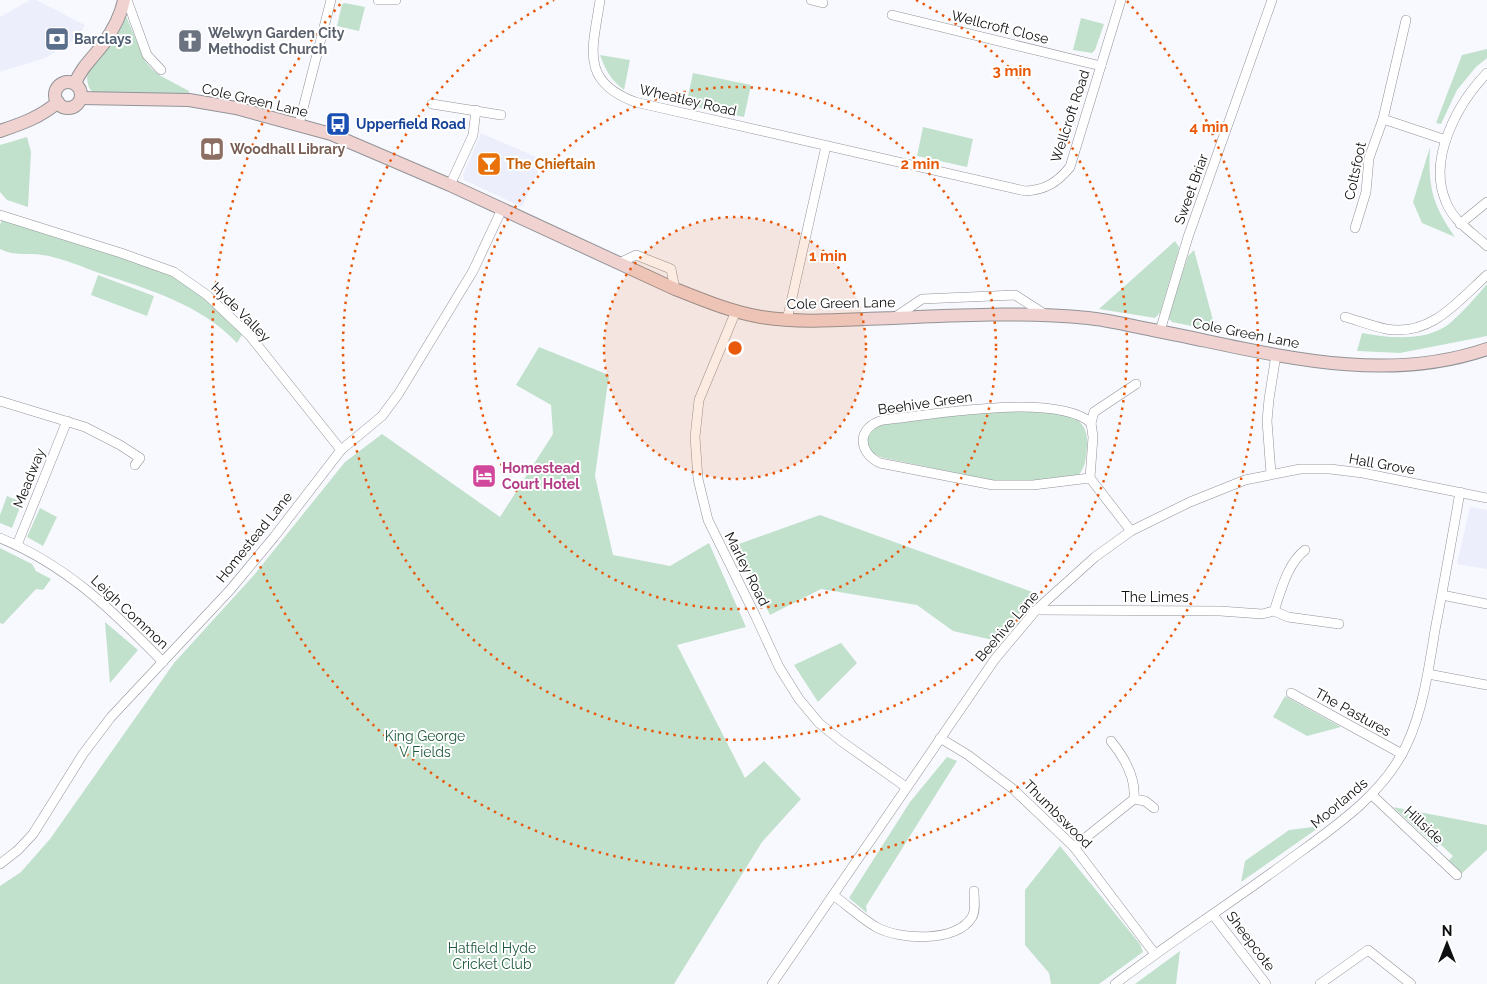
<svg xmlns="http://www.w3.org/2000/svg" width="1487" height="984" viewBox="0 0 1487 984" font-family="Raleway,sans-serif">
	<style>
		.built { fill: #eceffb }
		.green { fill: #c1e1cd }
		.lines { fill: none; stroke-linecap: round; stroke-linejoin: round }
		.street-casing { stroke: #929398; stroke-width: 10 }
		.secondary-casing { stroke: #929398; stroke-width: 14 }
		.street { stroke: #fff; stroke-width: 9 }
		.secondary { stroke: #f0d3d0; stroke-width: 12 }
		.ring { fill: none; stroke: #e8590c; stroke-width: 2.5; stroke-dasharray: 2.5 5 }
		.labels { text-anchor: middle; stroke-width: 4; stroke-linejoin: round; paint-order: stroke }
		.street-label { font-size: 14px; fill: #0e0f10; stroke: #fff }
		.worship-label { font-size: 14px; font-weight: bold; fill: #5b616d; stroke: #fff; text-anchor: start }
		.service-label { font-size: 14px; font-weight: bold; fill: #4e5e75; stroke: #fff; text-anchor: start }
		.transit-label { font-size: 14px; font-weight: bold; fill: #164399; stroke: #fff; text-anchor: start }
		.education-label { font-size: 14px; font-weight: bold; fill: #785e54; stroke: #fff; text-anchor: start }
		.food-label { font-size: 14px; font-weight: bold; fill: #c56008; stroke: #fff; text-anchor: start }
		.hotel-label { font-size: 14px; font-weight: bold; fill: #b23c85; stroke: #fff; text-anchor: start }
		.park-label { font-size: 14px; fill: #1f593d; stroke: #fff }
		.centre { fill: #e8590c; stroke: #fff; stroke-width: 2.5 }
		.ring-label { font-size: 15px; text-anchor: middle; font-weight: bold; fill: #e8590c; stroke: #fff; stroke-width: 4; stroke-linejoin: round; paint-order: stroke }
	</style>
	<rect width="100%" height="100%" fill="#f8f9fe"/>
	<g class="built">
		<path d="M30 0H36L85 25 78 38 45 58 0 72V17Z"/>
		<path d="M481 133 543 160 522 207 464 180 463 175Z"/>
		<path d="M1470 507 1487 510V569L1457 564Z"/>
	</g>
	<g class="green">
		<path d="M345 3 365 7 359 31 337 26 342 4Z"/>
		<path d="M126 16 145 61 151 68 159 75 189 91V95H96C89 90 87 84 87 76Z"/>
		<path d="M1081 18 1104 24 1095 50 1092 53 1073 50Z"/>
		<path d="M1487 49V58L1476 67 1457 90 1441 124 1436 123 1462 55Z"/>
		<path d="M600 55 630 60 624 90C612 81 605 70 600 55Z"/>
		<path d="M693 73 751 85 744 117 686 105Z"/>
		<path d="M923 127 973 139 967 167 917 156Z"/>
		<path d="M27 137 31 152 28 207 7 200 0 192V145Z"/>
		<path d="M1430 147C1428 187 1432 204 1455 237L1422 223 1413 202Z"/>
		<path d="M2 219 120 256 173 276 205 299 243 333 237 343C202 305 148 289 99 273 83 267 66 260 49 256 32 252 15 257 0 249V225Z"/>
		<path d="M1175 241 1179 247 1178 253 1160 313 1155 318 1099 309Z"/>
		<path d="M1194 250 1216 331 1172 322 1169 319 1170 310 1188 256Z"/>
		<path d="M98 275 154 296 147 316 91 295Z"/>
		<path d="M1487 284V336L1400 353 1357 351 1362 333C1389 338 1425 342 1449 324 1463 312 1475 298 1487 284Z"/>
		<path d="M539 347 609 375 595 476 613 555 670 566 709 543 746 627 677 645 745 778 764 761 801 799 762 842 674 984H0V886L21 872 50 839 174 663 254 575 345 462 382 434 500 517 553 434 551 405 516 385Z"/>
		<path d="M993 411C1006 411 1019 411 1032 411 1059 412 1091 412 1087 448 1085 461 1086 467 1077 477L1031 481H995L884 458C878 456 872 454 869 448 866 441 868 432 875 428 884 423 896 423 905 422 935 417 964 414 993 411Z"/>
		<path d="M7 496 22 502 12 528 0 523V515Z"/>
		<path d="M40 508 57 517 43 546 27 537Z"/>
		<path d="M820 515 1038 594 993 640 953 631 917 605 821 589 770 615 736 545Z"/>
		<path d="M0 548 32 564 36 571 51 579 43 590 36 589 3 624 0 623Z"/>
		<path d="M105 622 138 650 110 683Z"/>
		<path d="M841 643 857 663 818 702 794 665Z"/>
		<path d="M1285 696 1341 727 1307 736 1273 717Z"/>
		<path d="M947 757 957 761 866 906 867 913 849 898 910 802Z"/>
		<path d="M1393 807 1487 825V850L1460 875 1447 862 1453 856 1440 844 1437 847Z"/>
		<path d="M1321 826 1241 882 1245 861 1289 830Z"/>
		<path d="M1060 846 1140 944 1143 952 1099 984H1051L1049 973 1025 945V890Z"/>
		<path d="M1180 951 1176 984H1135Z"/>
	</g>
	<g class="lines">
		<defs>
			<g id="street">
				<path d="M127 0 147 55 161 70"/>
				<path d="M378 0H396"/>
				<path d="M600 0C593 48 579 81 635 102L1025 191C1045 190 1057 183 1070 167L1121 0"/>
				<path d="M811 0 823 3"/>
				<path d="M892 15 1101 66"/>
				<path d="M1487 73C1458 103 1427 158 1446 202 1454 222 1472 232 1487 246"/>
				<path d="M432 104 501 115"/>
				<path d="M1383 119 1446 140"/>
				<path d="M299 124 331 0"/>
				<path d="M450 185 473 135 476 110"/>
				<path d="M0 215 121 253 174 272 207 295 250 336 341 450"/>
				<path d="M1460 224 1487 202"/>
				<path d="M1355 228 1366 192 1369 158 1383 119 1406 20"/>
				<path d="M619 263 636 255 671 269 675 289"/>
				<path d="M736 311 699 400 695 437 698 479 708 520 756 617 779 667 799 699 819 723 841 741 906 787"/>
				<path d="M1345 317C1359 321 1372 326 1386 329 1431 337 1458 301 1487 275"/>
				<path d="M894 318 922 299 1015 295 1046 315"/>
				<path d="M787 320 826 146"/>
				<path d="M1160 331 1188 237 1272 0"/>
				<path d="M0 401 85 427 120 445 140 458 135 465"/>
				<path d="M1091 423 1094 412 1136 384"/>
				<path d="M1271 474 1267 421 1269 399 1276 355"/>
				<path d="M1090 478 1033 485H993L880 463C857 452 857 427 883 420 930 415 1056 392 1091 423L1093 437 1090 478 1131 531"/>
				<path d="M0 538C68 566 113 611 163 662"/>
				<path d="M17 545 67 421"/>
				<path d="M1442 595 1487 604"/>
				<path d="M1036 610 1220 611 1262 614 1274 611C1281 591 1287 564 1305 550"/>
				<path d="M1274 611 1288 617 1339 624"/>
				<path d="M1428 674 1487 685"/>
				<path d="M1291 693 1402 754"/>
				<path d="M940 738 968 755 1013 789 1074 847 1155 954"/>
				<path d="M1111 741C1124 757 1136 778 1134 799L1145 801 1154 808"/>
				<path d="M1372 795 1457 875"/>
				<path d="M1074 847 1134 799"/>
				<path d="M0 864 18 850 33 834 83 754 111 717 230 590 274 537 341 450 382 416 399 393 473 271 502 209"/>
				<path d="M833 895C847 905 861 918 876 927 899 940 957 943 972 917 976 911 974 899 974 891"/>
				<path d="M1213 915 1266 984"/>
				<path d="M772 984 995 659 1036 610 1095 557 1131 531 1190 502 1245 480 1300 469H1330L1363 473 1487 498"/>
				<path d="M1115 984C1169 943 1226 906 1281 866 1327 832 1383 797 1407 744 1423 710 1429 667 1435 630 1444 584 1452 538 1460 492"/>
				<path d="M1320 984 1368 950 1411 984"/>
			</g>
			<g id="secondary">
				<circle cx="68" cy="95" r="13"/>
				<path d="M75 84C81 67 94 57 104 43 113 30 121 15 124 0"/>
				<path d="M81 98 189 100 236 108 331 134 450 185 675 289C703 300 731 312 761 317 805 324 849 319 893 318 958 315 1023 312 1088 318 1109 320 1131 326 1153 330 1263 351 1377 387 1487 349"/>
				<path d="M0 131C21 124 41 117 58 102"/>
			</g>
		</defs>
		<use href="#street" class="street-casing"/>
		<use href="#secondary" class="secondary-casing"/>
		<use href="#street" class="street"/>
		<use href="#secondary" class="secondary"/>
	</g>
	<circle cx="735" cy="348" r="131" fill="#e8590c" fill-opacity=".12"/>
	<g class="ring">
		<circle cx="735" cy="348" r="131"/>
		<circle cx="735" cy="348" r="261"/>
		<path d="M916 0A392 392 0 1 1 554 0"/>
		<path d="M1127 1A523 523 0 1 1 343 1"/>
	</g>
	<defs>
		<symbol id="bank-square" viewBox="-11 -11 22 22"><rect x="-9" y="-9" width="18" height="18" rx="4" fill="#5c6f8a" stroke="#fff"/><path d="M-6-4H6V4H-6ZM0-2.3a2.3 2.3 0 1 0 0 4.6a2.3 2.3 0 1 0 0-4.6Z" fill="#fff"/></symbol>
		<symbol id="church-square" viewBox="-11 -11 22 22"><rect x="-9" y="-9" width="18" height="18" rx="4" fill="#6b7280" stroke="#fff"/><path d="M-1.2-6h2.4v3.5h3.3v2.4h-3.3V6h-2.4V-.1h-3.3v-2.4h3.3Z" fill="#fff"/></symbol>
		<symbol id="bus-square" viewBox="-11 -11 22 22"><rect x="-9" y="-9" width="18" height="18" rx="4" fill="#1a4fb4" stroke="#fff"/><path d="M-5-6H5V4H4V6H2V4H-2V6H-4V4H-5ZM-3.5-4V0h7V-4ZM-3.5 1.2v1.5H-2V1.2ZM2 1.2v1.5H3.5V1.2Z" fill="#fff"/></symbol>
		<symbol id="library-square" viewBox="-11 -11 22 22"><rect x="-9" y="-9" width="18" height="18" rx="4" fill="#8d6e63" stroke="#fff"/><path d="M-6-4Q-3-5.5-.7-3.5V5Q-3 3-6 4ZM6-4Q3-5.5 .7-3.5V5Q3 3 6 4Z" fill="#fff"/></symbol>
		<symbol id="bar-square" viewBox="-11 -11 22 22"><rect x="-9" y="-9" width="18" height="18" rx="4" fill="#e8710a" stroke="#fff"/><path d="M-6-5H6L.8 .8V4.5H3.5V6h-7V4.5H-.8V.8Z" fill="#fff"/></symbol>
		<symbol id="hotel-square" viewBox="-11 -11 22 22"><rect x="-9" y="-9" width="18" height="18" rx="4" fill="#d1479c" stroke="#fff"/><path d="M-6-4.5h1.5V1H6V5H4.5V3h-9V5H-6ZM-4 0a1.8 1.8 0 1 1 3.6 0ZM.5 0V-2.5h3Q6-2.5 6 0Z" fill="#fff"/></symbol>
	</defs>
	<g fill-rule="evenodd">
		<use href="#bank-square" x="43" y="25" width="28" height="28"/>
		<use href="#church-square" x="176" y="27" width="28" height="28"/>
		<use href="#bus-square" x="324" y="110" width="28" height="28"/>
		<use href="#library-square" x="198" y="135" width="28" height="28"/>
		<use href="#bar-square" x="475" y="150" width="28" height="28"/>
		<use href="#hotel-square" x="470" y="462" width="28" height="28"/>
	</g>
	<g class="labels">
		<g class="street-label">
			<text transform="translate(1000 27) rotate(14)" y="5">Wellcroft Close</text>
			<text transform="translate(255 100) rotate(13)" y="5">Cole Green Lane</text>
			<text transform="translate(688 100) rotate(13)" y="5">Wheatley Road</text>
			<text transform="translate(1070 116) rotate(-72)" y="5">Wellcroft Road</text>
			<text transform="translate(1355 171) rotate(-78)" y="5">Coltsfoot</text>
			<text transform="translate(1191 189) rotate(-70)" y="5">Sweet Briar</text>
			<text transform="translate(841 303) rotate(-1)" y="5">Cole Green Lane</text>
			<text transform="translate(241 312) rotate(45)" y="5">Hyde Valley</text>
			<text transform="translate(1246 333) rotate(11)" y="5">Cole Green Lane</text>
			<text transform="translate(925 403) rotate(-8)" y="5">Beehive Green</text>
			<text transform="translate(1382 464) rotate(10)" y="5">Hall Grove</text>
			<text transform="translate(29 478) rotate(-68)" y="5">Meadway</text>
			<text transform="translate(254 537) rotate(-51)" y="5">Homestead Lane</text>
			<text transform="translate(747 569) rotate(63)" y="5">Marley Road</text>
			<text x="1155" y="602">The Limes</text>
			<text transform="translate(130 612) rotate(43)" y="5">Leigh Common</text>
			<text transform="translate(1007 626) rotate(-49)" y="5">Beehive Lane</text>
			<text transform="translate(1353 712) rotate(29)" y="5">The Pastures</text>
			<text transform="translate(1339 803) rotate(-40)" y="5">Moorlands</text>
			<text transform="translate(1058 814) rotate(45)" y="5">Thumbswood</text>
			<text transform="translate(1424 825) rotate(43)" y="5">Hillside</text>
			<text transform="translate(1251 941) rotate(53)" y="5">Sheepcote</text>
		</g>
		<g class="worship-label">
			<text x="208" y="38">Welwyn Garden City<tspan x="208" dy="16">Methodist Church</tspan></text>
		</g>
		<g class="service-label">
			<text x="74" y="44">Barclays</text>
		</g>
		<g class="transit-label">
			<text x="356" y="129">Upperfield Road</text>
		</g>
		<g class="education-label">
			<text x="230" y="154">Woodhall Library</text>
		</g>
		<g class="food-label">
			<text x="506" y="169">The Chieftain</text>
		</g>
		<g class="hotel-label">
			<text x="502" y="473">Homestead<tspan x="502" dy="16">Court Hotel</tspan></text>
		</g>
		<g class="park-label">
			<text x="425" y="741">King George<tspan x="425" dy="16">V Fields</tspan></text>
			<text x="492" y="953">Hatfield Hyde<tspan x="492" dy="16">Cricket Club</tspan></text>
		</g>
	</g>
	<circle cx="735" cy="348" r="8" class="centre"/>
	<g class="ring-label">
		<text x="1012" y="76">3 min</text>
		<text x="1209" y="132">4 min</text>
		<text x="920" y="169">2 min</text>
		<text x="828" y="261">1 min</text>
	</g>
	<g transform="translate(1447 944)" stroke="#ffffff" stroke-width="4" paint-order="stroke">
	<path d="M0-4L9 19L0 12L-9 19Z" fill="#0e0f10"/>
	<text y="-8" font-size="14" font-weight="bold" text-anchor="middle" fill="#0e0f10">N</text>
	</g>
</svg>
